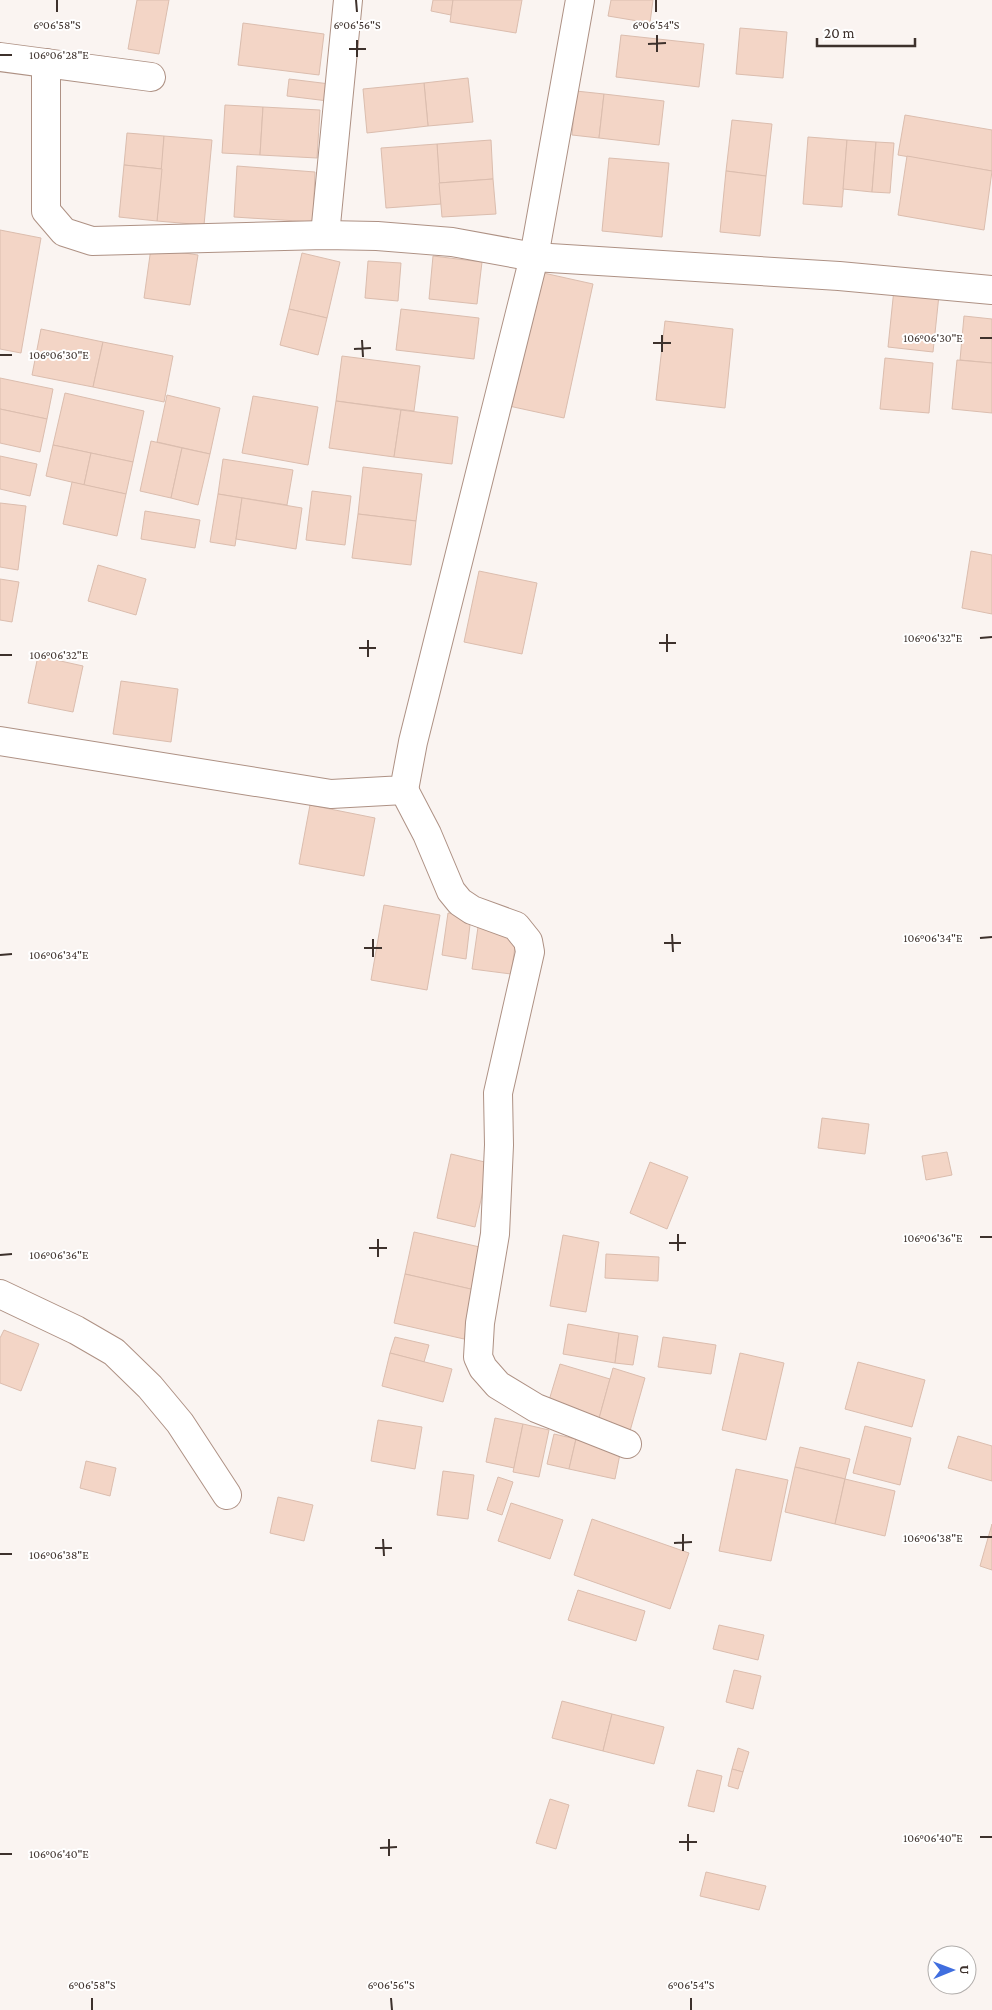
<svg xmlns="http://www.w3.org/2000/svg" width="992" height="2010" viewBox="0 0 992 2010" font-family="'Crimson Pro',serif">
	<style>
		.building { fill: #f3d5c6; stroke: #dbbdae }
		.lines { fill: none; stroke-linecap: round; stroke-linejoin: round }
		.minor-casing { stroke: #ae9184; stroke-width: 30 }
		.minor { stroke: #fff; stroke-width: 28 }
		.ticks { fill: none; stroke: #3d312c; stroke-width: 2 }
		.ticks-label { font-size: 12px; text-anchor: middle; fill: #3d312c; stroke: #fff; stroke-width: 4; stroke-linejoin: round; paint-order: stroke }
	</style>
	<rect width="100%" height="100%" fill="#faf4f1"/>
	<g class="building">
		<path d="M137 0H169L159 54 128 49Z"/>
		<path d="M433 0H453L451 15 431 11Z"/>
		<path d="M453 0H522L516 33 450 22Z"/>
		<path d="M611 0H653L650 23 608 16Z"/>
		<path d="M243 23 324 34 319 75 238 65Z"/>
		<path d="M740 28 787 32 783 78 736 74Z"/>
		<path d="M621 35 704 44 699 87 616 77Z"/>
		<path d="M468 78 473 122 428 126 424 83Z"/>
		<path d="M289 79 330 84 328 101 287 96Z"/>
		<path d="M424 83 428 126 367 133 363 89Z"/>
		<path d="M576 91 604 94 599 138 572 135Z"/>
		<path d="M604 94 664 101 659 145 599 138Z"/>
		<path d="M225 105 263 107 260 155 222 153Z"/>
		<path d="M263 107 320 110 317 158 260 155Z"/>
		<path d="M905 115 992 130V171L898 155Z"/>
		<path d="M732 120 772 124 766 176 726 171Z"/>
		<path d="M127 133 164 136 162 169 124 165Z"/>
		<path d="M164 136 212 140 204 225 157 221Z"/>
		<path d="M808 137 847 140 842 207 803 204Z"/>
		<path d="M491 140 493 179 439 183 437 144Z"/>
		<path d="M847 140 876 142 872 192 843 189Z"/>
		<path d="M876 142 894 143 890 193 872 192Z"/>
		<path d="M437 144 441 204 386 208 381 148Z"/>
		<path d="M907 156 992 171 984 230 898 215Z"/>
		<path d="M609 158 669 163 662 237 602 231Z"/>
		<path d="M124 165 162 169 157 221 119 217Z"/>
		<path d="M237 166 315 172 313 222 234 217Z"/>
		<path d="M726 171 766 176 760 236 720 232Z"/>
		<path d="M493 179 496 214 442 217 439 183Z"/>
		<path d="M0 230 41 238 21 353 0 349Z"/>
		<path d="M151 248 198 255 190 305 144 298Z"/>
		<path d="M302 253 340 262 327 318 289 309Z"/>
		<path d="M433 256 482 262 477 304 429 299Z"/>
		<path d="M368 261 401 263 398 301 365 298Z"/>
		<path d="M539 272 593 284 564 418 509 406Z"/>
		<path d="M894 289 939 295 933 352 888 347Z"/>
		<path d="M289 309 327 318 318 355 280 345Z"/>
		<path d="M401 309 479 318 474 359 396 350Z"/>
		<path d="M964 316 992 319V363L960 360Z"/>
		<path d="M665 321 733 329 725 408 656 400Z"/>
		<path d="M41 329 103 342 93 387 32 375Z"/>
		<path d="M103 342 173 356 164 402 93 387Z"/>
		<path d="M342 356 420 366 414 411 336 401Z"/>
		<path d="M885 358 933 363 929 413 880 409Z"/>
		<path d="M957 360 992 363V413L952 409Z"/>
		<path d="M0 378 53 389 47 419 0 409Z"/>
		<path d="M65 393 144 411 133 462 53 445Z"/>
		<path d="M167 395 220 408 210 454 157 442Z"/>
		<path d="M253 396 318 407 308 465 242 453Z"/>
		<path d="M336 401 401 410 394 457 329 448Z"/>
		<path d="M0 409 47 419 40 452 0 443Z"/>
		<path d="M401 410 458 417 452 464 394 457Z"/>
		<path d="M151 441 182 448 171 498 140 491Z"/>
		<path d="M53 445 91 453 84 485 46 476Z"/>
		<path d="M182 448 210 454 198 505 171 498Z"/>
		<path d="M91 453 133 462 126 494 84 485Z"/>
		<path d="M0 456 37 464 30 496 0 489Z"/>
		<path d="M223 459 293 470 287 505 218 494Z"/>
		<path d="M363 467 422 474 416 521 358 514Z"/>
		<path d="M72 482 126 494 117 536 63 524Z"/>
		<path d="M312 491 351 496 345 545 306 540Z"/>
		<path d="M218 494 242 498 235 546 210 542Z"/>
		<path d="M242 498 302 508 296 549 236 539Z"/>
		<path d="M0 503 26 506 18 570 0 567Z"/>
		<path d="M145 511 200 520 195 548 141 539Z"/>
		<path d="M358 514 416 521 411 565 352 558Z"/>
		<path d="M971 551 992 555V614L962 608Z"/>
		<path d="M98 565 146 579 136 615 88 601Z"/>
		<path d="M479 571 537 583 522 654 464 642Z"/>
		<path d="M0 579 19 582 12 622 0 620Z"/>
		<path d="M38 656 83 666 73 712 28 703Z"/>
		<path d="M121 681 178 689 171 742 113 734Z"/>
		<path d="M310 805 375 818 364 876 299 864Z"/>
		<path d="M384 905 440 915 427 990 371 980Z"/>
		<path d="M448 913 471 916 466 959 442 955Z"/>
		<path d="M478 927 517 933 511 974 472 969Z"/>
		<path d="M822 1118 869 1124 865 1154 818 1148Z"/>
		<path d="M947 1152 952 1175 926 1180 922 1156Z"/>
		<path d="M451 1154 489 1163 475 1227 437 1218Z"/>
		<path d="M650 1162 688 1177 667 1229 630 1213Z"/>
		<path d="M414 1232 484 1248 475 1290 405 1274Z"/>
		<path d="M563 1235 599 1242 586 1312 550 1306Z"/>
		<path d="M606 1254 659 1257 658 1281 605 1278Z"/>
		<path d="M405 1274 475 1290 464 1339 394 1323Z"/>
		<path d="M568 1324 619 1333 615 1363 563 1354Z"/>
		<path d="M4 1330 39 1344 21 1391 0 1383V1338Z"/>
		<path d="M619 1333 638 1336 633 1365 615 1363Z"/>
		<path d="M395 1337 429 1345 424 1362 390 1353Z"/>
		<path d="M663 1337 716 1345 711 1374 658 1367Z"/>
		<path d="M390 1353 452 1369 443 1402 382 1386Z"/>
		<path d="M740 1353 784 1363 766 1440 722 1430Z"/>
		<path d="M858 1362 925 1380 912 1427 845 1409Z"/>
		<path d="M560 1364 610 1379 598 1422 547 1407Z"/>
		<path d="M613 1368 645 1378 630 1431 598 1422Z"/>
		<path d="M495 1418 523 1424 514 1468 486 1462Z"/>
		<path d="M378 1420 422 1427 415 1469 371 1461Z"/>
		<path d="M523 1424 549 1430 539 1477 513 1472Z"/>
		<path d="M865 1426 911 1438 900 1485 853 1473Z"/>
		<path d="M554 1434 576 1439 569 1469 547 1464Z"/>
		<path d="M958 1436 992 1446V1481L948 1468Z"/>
		<path d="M576 1439 621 1449 615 1479 569 1469Z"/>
		<path d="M800 1447 850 1459 845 1479 795 1467Z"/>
		<path d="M86 1461 116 1468 110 1496 80 1488Z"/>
		<path d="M795 1467 845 1479 835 1524 785 1512Z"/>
		<path d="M736 1469 788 1480 771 1561 719 1551Z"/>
		<path d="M443 1471 474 1475 468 1519 437 1515Z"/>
		<path d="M498 1477 513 1482 502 1515 487 1510Z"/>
		<path d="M845 1479 895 1491 885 1536 835 1524Z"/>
		<path d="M278 1497 313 1505 304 1541 270 1533Z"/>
		<path d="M511 1503 563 1520 550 1559 498 1541Z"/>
		<path d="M592 1519 689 1553 670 1609 574 1575Z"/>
		<path d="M992 1524V1570L980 1566Z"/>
		<path d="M578 1590 645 1611 636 1641 568 1620Z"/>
		<path d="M719 1625 764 1635 758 1660 713 1649Z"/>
		<path d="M734 1670 761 1676 753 1709 726 1702Z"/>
		<path d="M562 1701 612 1714 603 1751 552 1738Z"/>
		<path d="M612 1714 664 1727 654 1764 603 1751Z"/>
		<path d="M738 1748 749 1752 743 1772 732 1769Z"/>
		<path d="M732 1769 743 1772 738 1789 728 1786Z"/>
		<path d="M697 1770 722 1776 714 1812 688 1806Z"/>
		<path d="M550 1799 569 1805 556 1849 536 1843Z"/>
		<path d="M706 1872 766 1886 759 1910 700 1896Z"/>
	</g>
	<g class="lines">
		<defs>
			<g id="minor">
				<path d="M0 57 151 77"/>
				<path d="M46 63V211L64 232 92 241 325 235 377 236 452 242 534 257 839 276 992 290"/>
				<path d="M325 235 348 0"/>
				<path d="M0 741 331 794 404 790 413 742 534 257 580 0"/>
				<path d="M404 790 427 834 451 891 460 902 472 910 516 926 528 941 530 952 498 1093 499 1145 495 1234 480 1323 478 1357 483 1368 498 1385 536 1408 627 1444"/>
				<path d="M0 1294 76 1330 114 1352 150 1387 180 1423 227 1495"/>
			</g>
		</defs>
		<use href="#minor" class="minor-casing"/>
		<use href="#minor" class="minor"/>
	</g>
	<path class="ticks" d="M57 0V12M356 0 357 12M656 0V12M657 35V52M357 40V57M648 44 666 43M349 49H366M0 55H12M662 335V352M980 338H992M362 340 363 357M653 343H671M354 349 371 348M0 355H12M667 634V652M980 638 992 637M368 640V657M659 643H676M359 648H376M0 655H12M672 934 673 952M980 938 992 937M373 939V957M664 943H681M364 948H382M0 955 12 954M678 1234V1251M980 1237H992M378 1239V1257M669 1243H686M369 1248H387M0 1255 12 1254M683 1534V1551M980 1537H992M383 1539 384 1556M674 1543 692 1542M375 1548H392M0 1554H12M688 1834V1851M980 1837H992M389 1839V1856M679 1842H697M380 1848 397 1847M0 1854H12M92 1998V2010M391 1998 392 2010M691 1998V2010"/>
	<g class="ticks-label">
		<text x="57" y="29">6°06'58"S</text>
		<text x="357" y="29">6°06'56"S</text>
		<text x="656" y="29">6°06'54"S</text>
		<text x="59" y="59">106°06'28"E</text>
		<text x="933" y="342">106°06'30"E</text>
		<text x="59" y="359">106°06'30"E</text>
		<text x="933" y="642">106°06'32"E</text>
		<text x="59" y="659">106°06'32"E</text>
		<text x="933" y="942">106°06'34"E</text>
		<text x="59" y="959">106°06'34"E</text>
		<text x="933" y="1242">106°06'36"E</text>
		<text x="59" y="1259">106°06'36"E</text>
		<text x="933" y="1542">106°06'38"E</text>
		<text x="59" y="1559">106°06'38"E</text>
		<text x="933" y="1842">106°06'40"E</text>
		<text x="59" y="1858">106°06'40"E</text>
		<text x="92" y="1989">6°06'58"S</text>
		<text x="391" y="1989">6°06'56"S</text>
		<text x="691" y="1989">6°06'54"S</text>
	</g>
	<g transform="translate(952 1970) rotate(89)"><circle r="24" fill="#ffffff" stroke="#b1adab"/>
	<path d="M0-4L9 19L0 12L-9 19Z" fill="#406edf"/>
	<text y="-8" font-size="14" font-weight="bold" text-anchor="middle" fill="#3d312c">U</text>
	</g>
	<path d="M817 38v8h98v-8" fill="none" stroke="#3d312c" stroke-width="2.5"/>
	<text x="824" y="38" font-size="15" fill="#3d312c" stroke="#ffffff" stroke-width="4" paint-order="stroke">20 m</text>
</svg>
